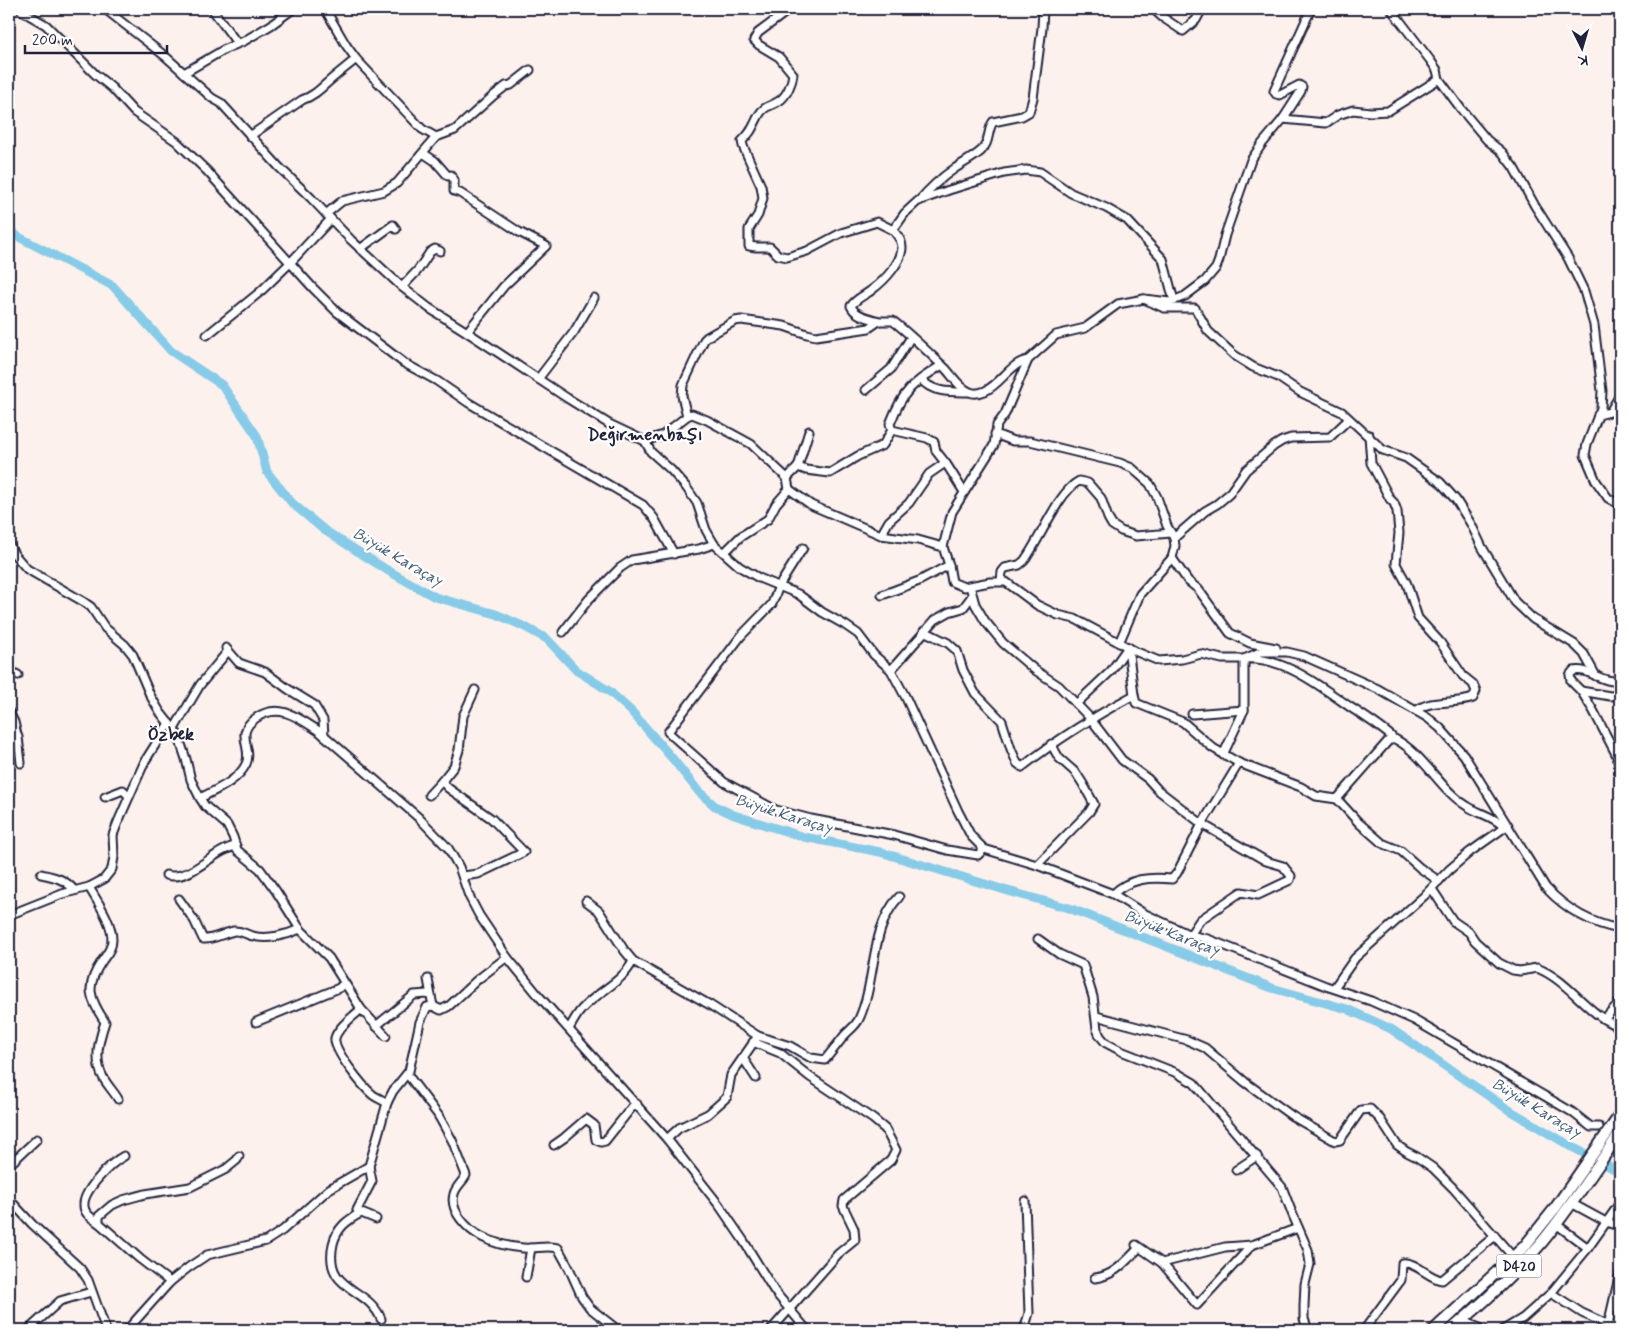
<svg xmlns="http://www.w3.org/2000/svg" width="1629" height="1339" viewBox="0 0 1629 1339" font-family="Mynerve,sans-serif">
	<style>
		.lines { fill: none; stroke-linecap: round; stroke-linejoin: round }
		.river { stroke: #87cbe8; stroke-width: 9 }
		.minor-casing { stroke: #22223b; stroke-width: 11 }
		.highway-casing { stroke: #22223b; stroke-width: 14 }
		.minor { stroke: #fff; stroke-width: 7 }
		.highway { stroke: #fff; stroke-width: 10 }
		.labels { text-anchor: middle; stroke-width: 4.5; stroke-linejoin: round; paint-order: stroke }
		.shield { fill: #fff; stroke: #646476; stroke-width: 1 }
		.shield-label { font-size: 14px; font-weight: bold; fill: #22223b }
		.water-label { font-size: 16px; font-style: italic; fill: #455d78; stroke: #fff }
		.quarter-label { font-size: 18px; font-weight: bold; fill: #22223b; stroke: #fff }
	</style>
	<rect width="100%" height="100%" fill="#fcf1ed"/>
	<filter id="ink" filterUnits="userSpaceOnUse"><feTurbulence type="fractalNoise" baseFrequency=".02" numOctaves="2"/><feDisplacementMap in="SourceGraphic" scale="10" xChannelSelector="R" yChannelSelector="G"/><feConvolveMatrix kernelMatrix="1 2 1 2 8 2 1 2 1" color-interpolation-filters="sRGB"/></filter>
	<g filter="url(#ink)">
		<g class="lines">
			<path class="river" d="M9 229 17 236 113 286 171 351 222 385 257 436 267 472 292 503 324 530 387 570 435 597 496 614 525 627 547 639 576 670 609 691 631 711 672 758 699 792 715 806 734 815 804 837 880 852 1008 891 1069 908 1272 988 1347 1009 1391 1029 1509 1110 1574 1148 1620 1172"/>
			<defs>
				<g id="minor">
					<path d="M105 9 165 56 212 98 221 103 279 167 311 198 351 240 402 287 429 308 467 332 567 398 609 424 645 441 663 435 687 416 692 414 707 420 751 444 787 478 789 489 811 505 881 535 918 540 943 547 949 565 952 582 964 587 990 582H1006L1037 605 1058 615 1075 619 1137 652 1159 661 1182 659 1201 654 1222 659H1244L1260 652H1287L1304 656 1378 689 1428 718 1440 728 1464 755 1546 888C1566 909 1592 924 1620 929"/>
					<path d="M212 9 237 43"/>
					<path d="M325 9 346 45 356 59 422 129 436 137"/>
					<path d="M790 9 758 33 754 40 759 45 779 57 793 74C792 83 787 96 779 101 770 107 765 105 759 115 753 126 752 132 742 141L743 146 761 186 763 198 758 215 749 229V246L756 247H770L778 255 787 257 807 251 841 233 877 222 893 230"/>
					<path d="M1153 9 1162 17 1183 31 1196 20 1202 9"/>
					<path d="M1391 9 1430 60 1437 70 1439 79 1461 109 1487 140 1502 152 1514 168 1535 206 1568 258 1584 291 1594 325 1602 391 1601 408 1587 444 1585 455 1596 481 1608 498 1620 505"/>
					<path d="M22 11 46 25 95 74 112 88 134 112 176 141 207 171 313 288 337 312 404 363 437 381 469 403 643 505 654 518 674 554"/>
					<path d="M184 73 225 49 244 41 271 25 293 9"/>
					<path d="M1283 119 1326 123 1338 115 1353 110 1370 112 1388 111 1439 79"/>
					<path d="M250 136 302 100C316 95 323 86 334 77 341 71 349 65 356 59"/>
					<path d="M423 153 435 161 448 176 451 175 454 180V191L460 193 519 232 546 246 504 286 467 332"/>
					<path d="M919 201C929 189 941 178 954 169 963 163 973 158 981 151 990 143 987 131 993 122L1022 116 1029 112 1033 98 1042 28 1043 9"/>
					<path d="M326 214 342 201 384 191 397 183 436 137 455 130 493 96 506 86 511 85 530 70"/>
					<path d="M360 249 393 225 396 229"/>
					<path d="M402 287 418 270 430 252 435 249 440 251"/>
					<path d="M1144 299 1164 308H1195L1208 331 1234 355 1253 367 1278 377 1300 392 1342 412 1383 450 1406 458 1440 482 1456 500 1471 524 1482 547 1515 602 1533 619 1574 644 1584 654 1596 676"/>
					<path d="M879 321C870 318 855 316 851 306 856 298 866 295 873 289 885 280 902 262 902 247 902 240 897 235 893 230L905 213 918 201 949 190 1004 173 1026 170 1040 172 1071 193 1106 208 1127 220 1163 259 1174 301"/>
					<path d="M207 335 260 292 290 263 331 219"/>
					<path d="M1028 360 1056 335 1085 328 1118 304 1144 299 1170 302 1185 296 1205 281 1216 268 1219 260 1225 235 1251 160 1262 144 1283 119 1301 91 1302 87 1299 85 1280 95 1276 94 1274 91 1311 9"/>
					<path d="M538 379 574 332 594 298"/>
					<path d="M921 379C932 393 951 392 968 392"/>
					<path d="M866 390 891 369 911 337"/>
					<path d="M1598 415 1610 412 1620 395"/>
					<path d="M687 416 682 396 683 385 704 340 707 337 735 321 741 320 784 326 807 334 816 336 869 328 879 321H893C911 335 928 352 945 368 952 375 959 388 970 392 974 394 980 393 985 391 1001 384 1010 363 1028 360L1005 414 997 425 994 445 952 512 943 547"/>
					<path d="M892 430 890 424C903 390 912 384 942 365"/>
					<path d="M995 434 1013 441H1030L1120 463 1132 468 1150 484 1157 497 1167 526 1174 538 1175 546 1172 558 1140 594 1119 643"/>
					<path d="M1369 435 1371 463 1390 499 1394 503 1397 511 1399 533 1396 564 1407 584 1418 618 1440 642 1463 676 1473 684 1476 691 1473 698C1455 705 1431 698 1416 711"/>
					<path d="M645 441 651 452 671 470 686 487 697 503 706 530 714 544 740 567 759 578 798 594 822 612 845 625 858 634 874 655 891 670 906 698 958 811 971 836 984 849 1037 865 1113 894 1143 913 1190 935 1208 939 1326 986 1371 1001 1414 1020 1572 1112 1591 1127H1599"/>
					<path d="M798 467 809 431"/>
					<path d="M787 478 798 467 806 470 830 473 858 456 883 445 892 430 927 438 934 442 936 451 947 465 964 492"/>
					<path d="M881 535 889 521 909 503 929 474 945 463"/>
					<path d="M1174 538 1205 511 1217 504 1229 494 1246 470 1274 446 1282 441 1291 438 1330 437 1349 419"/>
					<path d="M9 544 14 554 27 569 84 602 91 607 105 628 125 645 133 655 150 695 160 712 178 735 186 759 191 780 200 798 205 806 227 825 233 837 237 850 260 869 276 891 300 929 329 958 358 1004 361 1009C353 1017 338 1027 335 1038 333 1050 363 1087 373 1095 377 1098 383 1100 387 1103"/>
					<path d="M803 548 779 586 772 604 741 636 668 732 724 782 776 810 811 819 894 835 947 850 978 855 984 849"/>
					<path d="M725 552 740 537 768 519 776 504 789 489"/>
					<path d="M1172 558 1188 581 1198 589 1230 633 1250 643 1276 648"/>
					<path d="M1001 581 1002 572 1005 568 1019 565 1024 561C1040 540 1058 492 1079 481L1088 483 1101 498 1108 518 1112 525 1121 531 1136 536 1171 533"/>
					<path d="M970 586 975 604 985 621 1003 643 1035 670 1059 686 1090 718 1122 760 1148 779 1158 790 1202 824 1266 861 1283 866 1291 876 1290 880 1258 895 1241 892 1235 896 1200 920 1190 935"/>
					<path d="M882 595 919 581 949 565"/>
					<path d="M924 631 948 643 957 651 963 670 975 693 1002 721 1011 749 1017 763 1022 767C1059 738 1093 717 1134 695"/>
					<path d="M563 632 589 599 620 568 632 560 699 549 714 544"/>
					<path d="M1128 647 1134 695 1136 703 1183 722 1213 748 1239 763 1301 787 1316 796 1337 799 1359 823 1382 843 1401 851 1420 868 1439 881"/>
					<path d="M226 648 239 663 265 672 288 689 314 705 323 720 324 735"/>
					<path d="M9 670 18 675"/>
					<path d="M891 670 935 620 949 612 963 608 972 596"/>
					<path d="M1620 680C1603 685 1590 667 1573 671L1570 675 1571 681 1581 691 1593 710 1617 756 1620 770"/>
					<path d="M1581 691 1610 696 1620 695"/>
					<path d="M1076 704 1111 671 1128 647"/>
					<path d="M9 712 14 722 17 735"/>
					<path d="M1192 714 1244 710"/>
					<path d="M9 729 13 730 18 737 21 763"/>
					<path d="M174 729 200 685 228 651"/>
					<path d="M1223 755 1244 710V659C1283 656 1320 686 1350 707 1364 716 1378 725 1391 736L1392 740"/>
					<path d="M429 795 442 781"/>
					<path d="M105 797 123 790 129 796"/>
					<path d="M200 798C216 790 238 781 246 764 251 753 244 745 245 733 246 727 250 722 256 718 279 702 299 718 319 731L419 818 448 848 459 867 469 896 479 915 507 957 538 995 667 1139 719 1205 743 1240 775 1292 807 1330"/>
					<path d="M1337 799 1389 740 1395 739C1425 755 1439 789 1467 806 1479 814 1494 816 1504 827"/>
					<path d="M1037 865 1089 812 1094 804 1083 784 1076 773 1059 758 1051 744"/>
					<path d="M41 874C55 877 65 879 74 890"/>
					<path d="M166 875C192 882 212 850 236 846"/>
					<path d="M463 876 478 874 524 852 492 819 448 788 442 781 454 766 459 750 463 716 475 690"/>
					<path d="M89 887C98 903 112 921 112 940 112 949 106 955 102 961 85 986 89 998 105 1022 99 1040 93 1061 104 1079 108 1086 114 1092 118 1099"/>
					<path d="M1432 889 1453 921 1469 932 1475 941 1499 963 1513 970 1520 971 1537 968C1570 981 1588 1016 1620 1027"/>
					<path d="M1113 894C1130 878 1149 877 1172 879L1177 873 1202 824 1239 763"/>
					<path d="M179 899 194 920 203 939C213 940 224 933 234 931 242 930 246 935 253 936 267 940 287 935 300 929"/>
					<path d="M586 901 599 911 624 950 633 961 710 1005 758 1036"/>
					<path d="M9 915 62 894 89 887 104 879 112 869 114 857 113 835 118 822 145 761 169 723"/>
					<path d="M1038 939 1059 954 1083 965 1093 997 1097 1029 1100 1036 1106 1043 1121 1051 1177 1073 1194 1083 1282 1187 1292 1213 1308 1250 1310 1264 1305 1284 1304 1306V1319L1308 1330"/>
					<path d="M428 979 431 996"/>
					<path d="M1334 988 1355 958 1424 896 1449 870 1470 852 1508 825"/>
					<path d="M361 1009 386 1036"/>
					<path d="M1096 1016 1187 1040 1205 1048 1245 1082 1292 1116 1335 1141 1340 1140 1361 1110 1370 1109 1380 1119 1397 1145 1407 1152 1417 1157 1433 1168 1453 1188 1514 1258"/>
					<path d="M1604 1019 1620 1002"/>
					<path d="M256 1022 339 988 344 983"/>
					<path d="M376 1026 414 995 427 994 431 996 433 1006"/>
					<path d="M569 1029C573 1022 577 1014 582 1009 598 991 622 983 633 961"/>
					<path d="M753 1042 780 1053 810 1077 873 1119 885 1129 896 1150 891 1160 844 1200 843 1206 854 1229 855 1240 838 1254 771 1330"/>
					<path d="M743 1058 756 1078"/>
					<path d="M407 1074 438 1115 452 1140 466 1175C463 1182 456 1186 454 1194 449 1211 468 1230 482 1237 494 1243 510 1247 523 1248 535 1249 546 1245 558 1248L569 1268 582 1297 590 1308 618 1330"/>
					<path d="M667 1139 679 1128 708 1114 727 1097 731 1075 758 1036 790 1046 811 1058 825 1060C831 1052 838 1044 844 1036 849 1030 855 1027 859 1019 877 980 869 929 899 897"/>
					<path d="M554 1145 564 1138 586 1119 594 1125 596 1140 601 1142 605 1141 632 1107 637 1104"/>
					<path d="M9 1165 37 1139"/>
					<path d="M1236 1170 1257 1156"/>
					<path d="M9 1199 32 1224 80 1268 88 1280 106 1330"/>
					<path d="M1571 1203 1606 1222 1620 1226"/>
					<path d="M361 1213C347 1220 337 1228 333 1244 323 1292 368 1286 381 1319"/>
					<path d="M376 1219 359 1212 357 1210 372 1181 369 1166 387 1103 393 1091 409 1071 420 1022 427 1007 433 1006 441 1010 449 1006 477 980 507 957"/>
					<path d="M99 1223C93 1219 84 1214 84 1206 82 1191 112 1162 124 1156"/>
					<path d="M1556 1224 1588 1248"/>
					<path d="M1136 1245 1162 1263 1197 1305 1252 1245"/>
					<path d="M1162 1263 1225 1247 1252 1245 1298 1228"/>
					<path d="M526 1277 531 1248"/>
					<path d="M1095 1278C1114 1276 1126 1261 1139 1248"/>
					<path d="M170 1282 140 1259 99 1223V1216L112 1205 123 1200 145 1194 190 1187 226 1169 237 1160 239 1156"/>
					<path d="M1551 1293 1582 1313 1620 1330"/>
					<path d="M1462 1321 1485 1330"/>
					<path d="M1608 1325 1620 1273"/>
					<path d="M28 1330 60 1301 91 1292"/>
					<path d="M127 1330 170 1282 189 1267 207 1255 266 1241 283 1230 329 1189 369 1166"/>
					<path d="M1024 1330 1029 1313 1025 1201"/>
					<path d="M1364 1330 1401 1280 1402 1263C1416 1261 1429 1279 1442 1280L1495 1236"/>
					<path d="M1503 1330 1523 1318 1551 1293 1588 1248 1620 1203"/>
				</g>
				<g id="highway">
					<path d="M1434 1330 1524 1247 1556 1207 1620 1115"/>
					<path d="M1451 1330C1483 1303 1515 1274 1542 1242 1571 1207 1595 1169 1620 1133"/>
				</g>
			</defs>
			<use href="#minor" class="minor-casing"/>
			<use href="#highway" class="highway-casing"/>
			<use href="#minor" class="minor"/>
			<use href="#highway" class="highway"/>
		</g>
	</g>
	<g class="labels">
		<rect class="shield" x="1496.5" y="1254.5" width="45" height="23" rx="4"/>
		<g class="shield-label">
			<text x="1519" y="1271">D420</text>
		</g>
		<g class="water-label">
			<text transform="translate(398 556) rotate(30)" y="6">Büyük Karaçay</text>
			<text transform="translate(784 813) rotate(17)" y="6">Büyük Karaçay</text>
			<text transform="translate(1172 932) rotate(21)" y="6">Büyük Karaçay</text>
			<text transform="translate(1537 1107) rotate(31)" y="6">Büyük Karaçay</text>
		</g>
		<g class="quarter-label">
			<text x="645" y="440">Değirmenbaşı</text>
			<text x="171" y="740">Özbek</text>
		</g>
	</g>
	<rect width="1629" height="1339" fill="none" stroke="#fff" stroke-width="30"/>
	<rect x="15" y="15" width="1599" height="1309" fill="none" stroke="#22223b" stroke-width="2" filter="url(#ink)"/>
	<g transform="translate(1582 48) rotate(175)" stroke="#ffffff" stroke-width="4" paint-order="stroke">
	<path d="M0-4L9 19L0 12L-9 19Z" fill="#22223b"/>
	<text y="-8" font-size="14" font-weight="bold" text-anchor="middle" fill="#22223b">K</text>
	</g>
	<path d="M25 45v8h142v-8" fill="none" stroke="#22223b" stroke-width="2.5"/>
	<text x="32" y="45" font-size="15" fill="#22223b" stroke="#ffffff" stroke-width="4" paint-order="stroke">200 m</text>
</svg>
